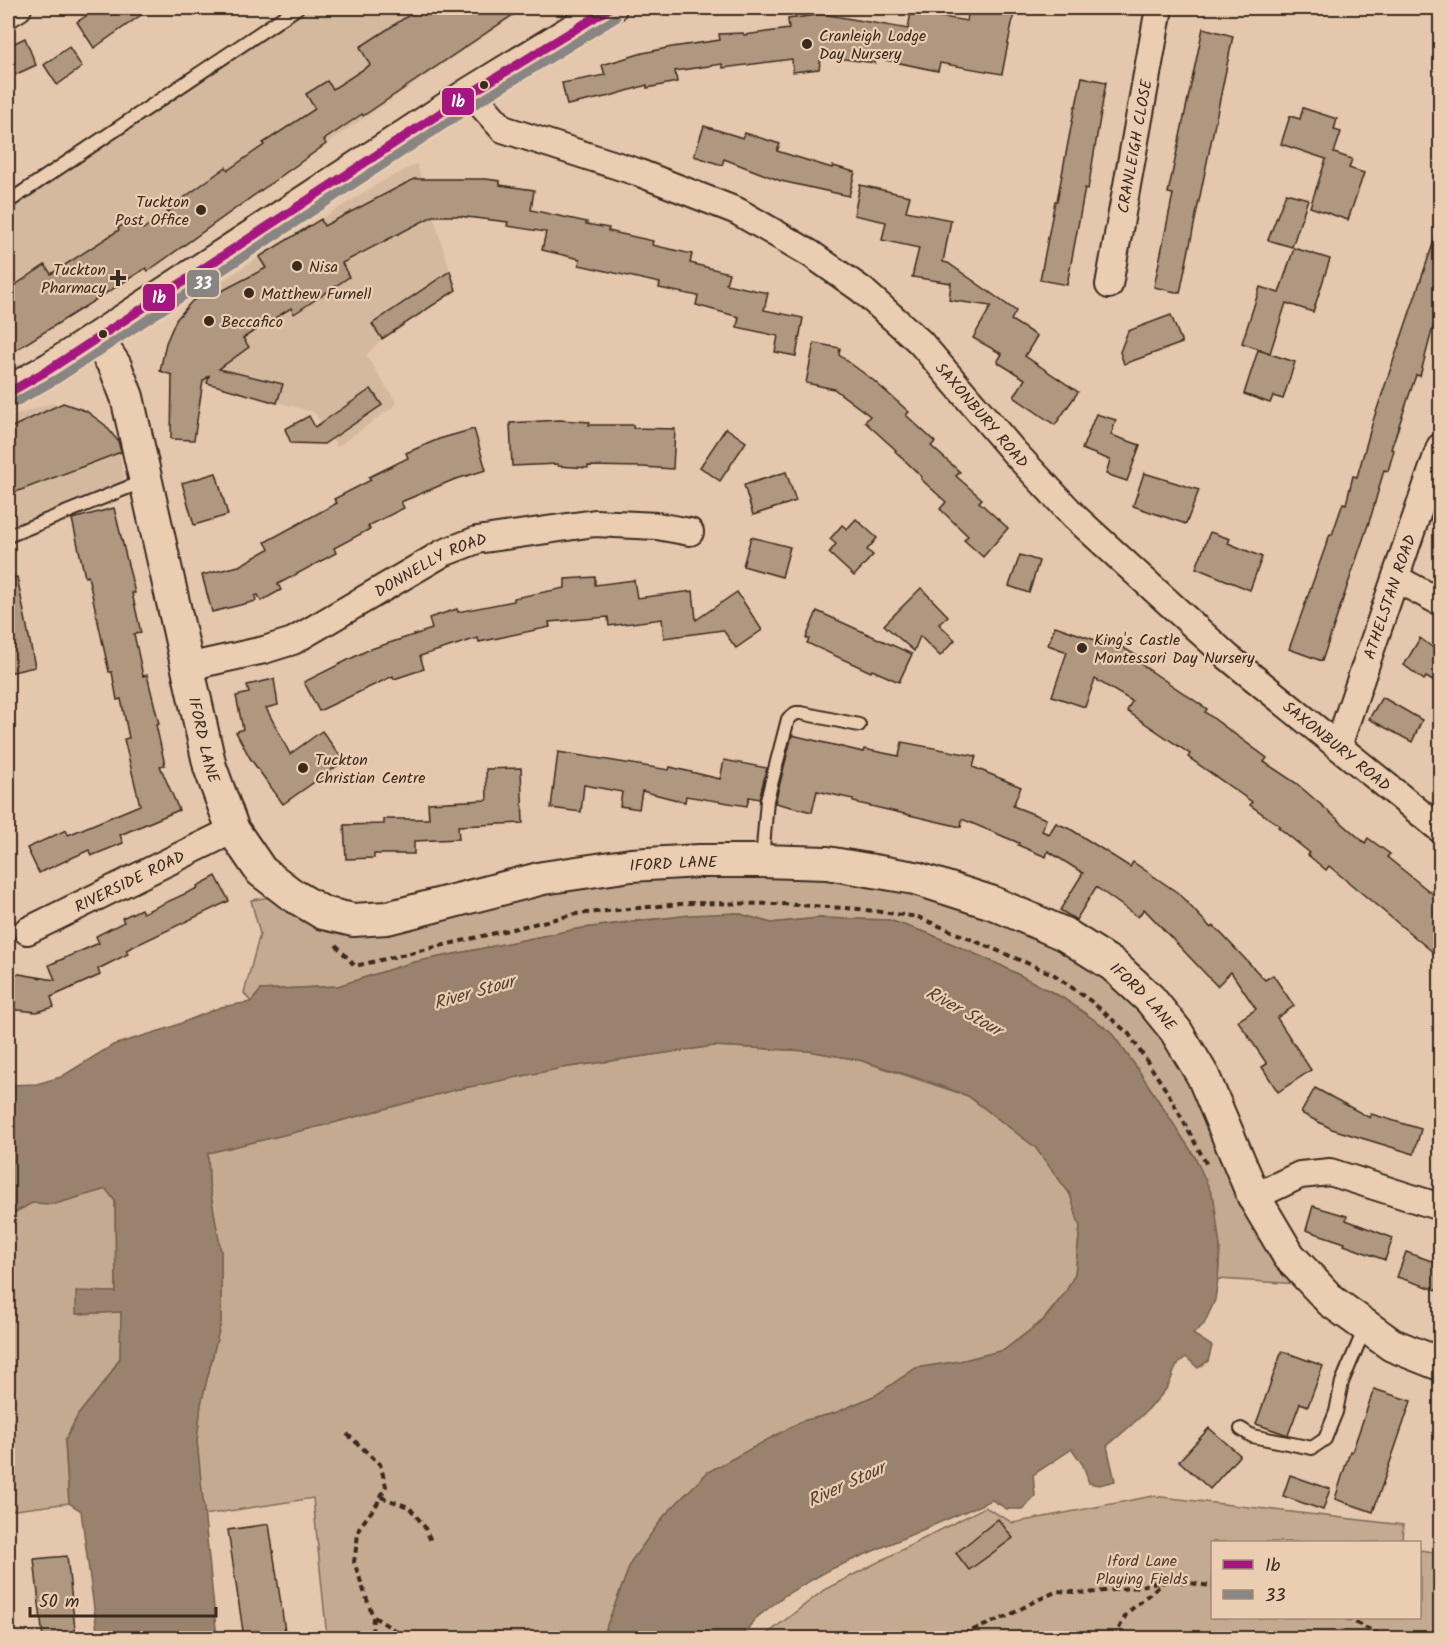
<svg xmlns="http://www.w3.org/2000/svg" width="1448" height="1646" viewBox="0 0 1448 1646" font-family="Kalam,sans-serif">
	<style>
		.built { fill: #d4b99f }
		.green { fill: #c5aa92; stroke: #806a58; stroke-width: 1.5 }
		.water { fill: #9a836e; stroke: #745f4e; stroke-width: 1.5 }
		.building { fill: #b09780; stroke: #3b2a1e; stroke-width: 1.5 }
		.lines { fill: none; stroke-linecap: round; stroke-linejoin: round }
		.service-casing { stroke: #3b2a1e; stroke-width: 16 }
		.minor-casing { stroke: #3b2a1e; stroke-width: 30 }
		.tertiary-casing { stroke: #3b2a1e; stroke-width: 36 }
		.path { stroke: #3b2a1e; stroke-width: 4; stroke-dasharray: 6 4.5; stroke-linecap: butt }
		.service { stroke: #ebceb2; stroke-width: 12 }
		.minor { stroke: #ebceb2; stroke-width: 26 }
		.tertiary { stroke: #ebceb2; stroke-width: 32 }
		.bus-1-casing { stroke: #ebceb2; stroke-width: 14 }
		.bus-2-casing { stroke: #ebceb2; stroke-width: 14 }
		.bus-1 { stroke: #a61680; stroke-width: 9 }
		.bus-2 { stroke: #898583; stroke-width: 9 }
		.poi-dot { fill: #3b2a1e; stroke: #ebceb2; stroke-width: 2 }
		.labels { text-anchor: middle; stroke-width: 4.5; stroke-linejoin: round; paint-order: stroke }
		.poi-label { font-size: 16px; fill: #3b2a1e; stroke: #ebceb2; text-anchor: start }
		.street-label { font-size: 16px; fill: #3b2a1e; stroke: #ebceb2 }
		.park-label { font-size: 16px; fill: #503d2f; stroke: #ebceb2 }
		.water-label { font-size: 18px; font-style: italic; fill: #534032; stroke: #ebceb2 }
		.line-badge { stroke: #ebceb2; stroke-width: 2 }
		.badge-label { font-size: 16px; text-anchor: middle; font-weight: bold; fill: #fff }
	</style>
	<rect width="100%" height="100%" fill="#e4c7ac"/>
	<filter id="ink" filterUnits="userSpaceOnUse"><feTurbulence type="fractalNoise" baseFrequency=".0167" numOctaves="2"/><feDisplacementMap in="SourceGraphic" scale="12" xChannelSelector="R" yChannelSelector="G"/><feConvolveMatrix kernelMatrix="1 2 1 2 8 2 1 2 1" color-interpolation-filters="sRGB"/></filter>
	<g filter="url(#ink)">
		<g class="built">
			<path d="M283 8H526L161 256 8 355V192Z"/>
			<path d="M417 164 456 290 382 339 366 355 397 404 337 447 314 412 160 371 166 343 192 301 259 257 383 181Z"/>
			<path d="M52 403 86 411 117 442 127 492 8 539V418Z"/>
		</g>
		<g class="green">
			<path d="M762 861 993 903 1150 999 1316 1285 1218 1279 1220 1247 1195 1157 1137 1068 1110 1031 1063 998 1002 966 930 934 889 920 818 918 771 923 737 913 641 920 577 929 410 963 338 986 261 990 251 1002 244 993 260 934 251 900 291 894 323 913Z"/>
			<path d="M714 1046 809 1051 859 1060 968 1096 1035 1147 1070 1194 1080 1227 1075 1274 1065 1293 1043 1320 1004 1350 960 1361 916 1368 876 1395 835 1413 802 1421 708 1472 665 1515 632 1560 602 1638H327L313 1498 204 1515 197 1441 201 1404 221 1322V1252L209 1184 208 1153 329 1124 454 1090 562 1068Z"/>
			<path d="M106 1189 115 1201 116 1292 77 1314 121 1312 120 1358 107 1379 78 1415 65 1441 69 1503 8 1511V1216L32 1203 55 1204Z"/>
			<path d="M1153 1496 1403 1525 1402 1542H1212V1618H1420V1550L1440 1553V1638H762L824 1590 985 1507 1013 1523Z"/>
		</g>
		<path class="water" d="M737 913 771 923 818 918 889 920 930 934 1002 966 1063 998 1110 1031 1137 1068 1195 1157 1214 1199 1220 1247 1218 1279 1215 1300 1204 1324 1193 1334 1212 1346 1208 1361 1198 1368 1186 1357C1171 1367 1175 1376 1166 1389 1150 1410 1128 1428 1107 1446L1115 1481 1099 1485 1089 1483 1083 1465 1072 1449 1033 1475 1035 1496 1022 1509H1007L992 1500 829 1570 785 1595 755 1619 741 1638H602L632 1560 665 1515 708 1472 802 1421 835 1413 876 1395 916 1368 960 1361 1004 1350 1044 1320 1065 1293 1075 1274 1080 1227 1070 1194 1035 1147 968 1096 924 1080 859 1060 809 1051 714 1046 562 1068 454 1090 329 1124 208 1153 209 1184 221 1252V1322L201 1404 197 1441 217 1638H98L81 1511 69 1503 65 1441 78 1415 107 1379 120 1358 121 1312 76 1314V1291L116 1292 115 1201 106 1189 55 1204 32 1203 8 1216V1085L37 1084 61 1077 113 1045 169 1028 221 1007 251 1002 261 990 338 986 410 963 577 929 689 915Z"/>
		<g class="building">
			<path d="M98 8H151L94 48 77 22Z"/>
			<path d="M420 8H523L363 116 362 114 324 140 326 144 148 271 146 268 8 355V290L45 265 51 274 119 230 118 228 135 217 143 229 179 204 178 202 204 183 226 167 228 170 264 145 263 143 315 109 306 94 327 81 333 89 370 65 360 47Z"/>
			<path d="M969 8H1015L1002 74 940 63 938 71 876 58 875 63 821 56 819 69 793 72 792 59 723 68 722 64 675 71 677 82 647 88V85L610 96 567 105 562 83 605 75 602 65 643 53 672 47 720 40 719 34 743 33 744 35 789 29 788 19 823 14 908 29 911 12 967 21Z"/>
			<path d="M1203 28 1233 36 1180 293 1154 287 1173 194 1168 193Z"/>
			<path d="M25 38 36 65 8 78V46Z"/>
			<path d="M69 47 82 67 57 85 44 65Z"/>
			<path d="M1082 77 1106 82 1088 189 1085 188 1067 285 1040 280 1055 201H1057L1075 106H1076Z"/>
			<path d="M1303 108 1337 119 1334 130 1341 132 1334 153 1352 159 1349 168 1364 173 1348 220 1310 207 1326 159 1281 144 1290 116 1300 119Z"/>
			<path d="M704 126 743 138 745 133 780 144 777 151 832 168 833 166 855 172 849 196 781 181 724 159 722 165 694 156Z"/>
			<path d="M414 179H486L500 181V185L534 190 531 210 587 222 586 224 609 228 608 231 653 241 652 245 692 254 690 263 729 273 726 284 768 293 764 310 803 318 796 356 775 352 778 336 737 327 739 317 696 305 698 296 659 288 660 283 579 265 580 259 542 250 546 232 507 226 508 222 458 216H433L342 263 349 277 294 314 291 308 243 338 249 347 219 369 283 384 277 403 207 383 209 376 203 381 194 440 171 439 172 375 160 371 166 343 176 320 192 301 213 289 216 294 266 268 259 257 321 219 324 226Z"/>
			<path d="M860 185 910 196 906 211 951 220 943 262 948 263 1016 311 1011 320 1037 336 1025 356 1078 392 1055 425 1014 397 1025 379 997 362 1002 354 973 338 991 306 949 300 951 283 912 277 919 248 882 240 886 222 854 215Z"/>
			<path d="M1286 193 1308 199 1292 247 1268 240Z"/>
			<path d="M1438 229 1440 230V320L1435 319 1420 376 1416 375 1391 449 1394 450 1388 471 1384 470 1372 513 1322 661 1289 649 1330 534 1332 535 1343 503 1346 504 1353 476 1357 477 1373 421Z"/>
			<path d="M1294 248 1330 259 1313 312 1286 303 1270 353 1242 343 1260 287 1279 293Z"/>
			<path d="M450 271 456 290 382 339 372 324Z"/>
			<path d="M1171 315 1182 343 1124 364 1120 352 1128 331Z"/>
			<path d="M814 343 840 348 839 355 873 380 909 412 906 415 935 442 931 446 960 472 956 476 982 499 979 502 1008 528 983 557 964 540 968 536 940 509 946 502 921 479 922 477 895 451 896 450 865 422 870 416 834 389 806 383Z"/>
			<path d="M1258 350 1295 362 1283 399 1273 396 1270 403 1244 394Z"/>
			<path d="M371 389 382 405 324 444 291 443 285 429 309 416 315 427Z"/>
			<path d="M63 403 86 411 105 425 118 441 121 452 8 495V429Z"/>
			<path d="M1096 414 1116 420 1111 435 1140 445 1127 481 1106 474 1110 460 1082 449Z"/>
			<path d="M559 420 590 422 589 425H633V428L675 429 673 469 643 467 588 466V468L558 466V464L512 466 510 423Z"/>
			<path d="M726 428 746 442 720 481 700 467Z"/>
			<path d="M474 429 486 470 453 480 401 502 404 508 368 526 370 529 334 548 336 553 278 584 281 590 261 601 258 595 255 596 256 601 212 612 202 575 239 566 269 549 265 542 337 503 334 499 371 480 369 477 408 458 406 453 439 439Z"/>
			<path d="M786 472 796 501 753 515 744 485Z"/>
			<path d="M216 473 228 515 194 525 182 483Z"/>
			<path d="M1144 473 1199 490 1186 524 1133 506Z"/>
			<path d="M114 508 135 593H132L141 633 134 634 143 676 147 675 159 724 156 725 165 765 160 766 179 810 120 835 123 843 91 856 89 850 39 873 27 848 66 830 68 835 140 805 124 739 129 738 121 699 117 700 112 672H109L88 576 85 577 72 519Z"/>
			<path d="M856 519 877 538 867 550 873 555 854 576 829 553 836 544 830 539 842 525 847 529Z"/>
			<path d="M1210 532 1230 539 1228 543 1262 557 1250 590 1196 568Z"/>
			<path d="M751 537 790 547 782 577 743 566Z"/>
			<path d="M1020 555 1039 561 1029 593 1009 586Z"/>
			<path d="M17 577 35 667 8 673V578Z"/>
			<path d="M595 577V585L634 580 637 598 693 591 696 620 737 592 762 630 736 648 723 630 664 638 662 619 609 626 608 617 549 622 550 627 479 642 478 638 420 656 424 669 394 679 393 676 319 711 304 682 368 650 432 629 429 618 457 609 458 612 514 601V598L565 588V579Z"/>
			<path d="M921 588 948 616 939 624 955 640 940 656 920 636 914 651 884 625Z"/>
			<path d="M817 611 912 654 899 682 872 670 871 672 807 643 809 639 806 638Z"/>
			<path d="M1055 626 1121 649 1122 647 1144 660 1142 665 1207 709 1205 712 1267 758 1264 762 1296 783 1365 843 1368 838 1390 854 1387 857 1440 900V958L1329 866 1326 870 1308 855 1310 853 1278 827 1280 826 1250 805 1252 802 1188 757 1190 754 1127 711 1132 701 1095 679 1085 707 1052 696 1067 652 1048 645Z"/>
			<path d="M1420 638 1440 653V685L1426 677 1424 680 1404 665Z"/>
			<path d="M274 679 278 705 266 708 290 754 322 731 344 761 283 804 250 758 236 732 243 729 236 696 249 693 247 685Z"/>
			<path d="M1382 697 1422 720 1412 742 1369 719Z"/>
			<path d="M792 735 863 752 864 749 899 756 902 742 976 756 973 767 1021 787 1013 806 1046 819 1042 831 1049 834 1056 823 1072 830 1130 867 1133 862 1178 893 1211 928 1214 926 1265 980 1273 975 1294 1006 1277 1018 1311 1070 1278 1092 1262 1067 1267 1064 1238 1021 1256 1009 1231 972 1217 986 1144 909 1138 917 1096 887 1076 920 1060 910 1083 873 1048 851 1046 857 1018 845 1019 843 962 819 961 827 853 802V799L817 791 812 812 775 803Z"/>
			<path d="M558 752 669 770 670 767 720 779 724 760 767 768 759 799 749 797 747 806 686 796 685 802 642 791 639 809 620 806 622 792 584 785 581 812 551 808Z"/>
			<path d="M521 768 523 823 458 826 459 839 414 841V854H374V858L346 859 344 825 384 824V819H429L428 803 487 800 486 769Z"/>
			<path d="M216 876 229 901 126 950 128 954 98 969 100 975 51 997 54 1007 37 1012 8 1009V982L13 983V973L55 980 49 965 99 943 96 936 124 922 122 918 141 909 143 913 198 888 197 886Z"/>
			<path d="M1315 1088 1370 1118 1371 1114 1421 1129 1414 1154 1332 1129 1301 1113Z"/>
			<path d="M1313 1206 1347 1216 1346 1220 1393 1238 1385 1260 1344 1245 1345 1243 1306 1230Z"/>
			<path d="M1406 1252 1440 1264V1291L1397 1277Z"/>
			<path d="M1282 1351 1323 1366 1308 1406 1300 1403 1288 1435 1256 1424Z"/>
			<path d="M1374 1389 1411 1401 1373 1512 1335 1499 1350 1451 1352 1452Z"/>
			<path d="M1209 1428 1240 1455 1210 1489 1179 1461Z"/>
			<path d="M1290 1475 1330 1489 1323 1510 1283 1496Z"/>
			<path d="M998 1519 1013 1538 969 1570 956 1553Z"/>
			<path d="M269 1524 286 1638H244L228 1530Z"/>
			<path d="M67 1556 76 1638H43L34 1559Z"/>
		</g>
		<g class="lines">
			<defs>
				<g id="service">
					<path d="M8 202 297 8"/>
					<path d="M8 536 144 481"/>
					<path d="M762 860 767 800 788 719 796 713H801L859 725"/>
					<path d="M1241 1429 1252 1436 1312 1448 1325 1439 1336 1412 1342 1382 1365 1328"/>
				</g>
				<g id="minor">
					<path d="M8 14 18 8"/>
					<path id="s1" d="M471 93 503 129 637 172 737 211 811 254 862 290 920 342 1014 452 1075 517 1228 657 1440 829"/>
					<path id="s2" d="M1109 285 1159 8"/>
					<path d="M1397 579 1440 602"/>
					<path id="s3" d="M187 667 264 650 293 641 443 553 477 540 595 523 657 526 690 532"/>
					<path id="s4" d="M1338 746 1440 447"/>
					<path id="s5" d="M27 931 233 830"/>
					<path d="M1254 1197 1300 1175 1330 1172 1440 1207"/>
				</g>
				<g id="tertiary">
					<path id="s6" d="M97 339 115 366 127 397 210 767 233 830 261 871 291 894 323 913 353 920 387 918 543 878 631 865 699 861H762L827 863 915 878 993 903 1064 934 1113 965 1150 999 1176 1031 1203 1076 1254 1197 1289 1256 1331 1301 1392 1345 1440 1364"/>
					<path d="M8 393 50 369 471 93 610 8"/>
				</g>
			</defs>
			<use href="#service" class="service-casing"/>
			<use href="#minor" class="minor-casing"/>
			<use href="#tertiary" class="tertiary-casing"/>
			<g class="path">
				<path d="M336 945 355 966 576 914 690 903 782 904 859 909 918 917 1053 974 1092 1002 1129 1034 1168 1093 1207 1165"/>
				<path d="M347 1434 380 1464 386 1486 377 1504 359 1528 354 1562 373 1617 372 1638"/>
				<path d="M381 1497 409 1507 424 1526 431 1541"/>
				<path d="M374 1617 407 1638"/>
				<path d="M1346 1618 1387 1638"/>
				<path d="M953 1638 1008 1616 1035 1601 1058 1591 1088 1593 1137 1587 1166 1580"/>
				<path d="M1114 1638 1127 1613 1166 1580 1212 1586"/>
			</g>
			<use href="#service" class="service"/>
			<use href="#minor" class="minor"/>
			<use href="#tertiary" class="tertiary"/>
			<defs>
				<path id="bus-1" d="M8 393 50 369 471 93 610 8"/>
				<path id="bus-2" d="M14 403 57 379 477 103 616 18"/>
			</defs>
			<use href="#bus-1" class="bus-1-casing"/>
			<use href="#bus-2" class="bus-2-casing"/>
			<use href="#bus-1" class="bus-1"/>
			<use href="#bus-2" class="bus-2"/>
		</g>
	</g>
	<g class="poi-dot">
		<circle cx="807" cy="44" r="6"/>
		<circle cx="484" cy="85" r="5"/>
		<circle cx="201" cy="210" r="6"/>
		<circle cx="297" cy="266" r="6"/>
		<path d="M115 269h6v6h6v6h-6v6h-6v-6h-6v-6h6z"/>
		<circle cx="249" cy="293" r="6"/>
		<circle cx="209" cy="321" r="6"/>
		<circle cx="103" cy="334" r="5"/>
		<circle cx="1082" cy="648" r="6"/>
		<circle cx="303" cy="768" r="6"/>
	</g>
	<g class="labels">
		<g class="poi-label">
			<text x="819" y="41">Cranleigh Lodge<tspan x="819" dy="18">Day Nursery</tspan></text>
			<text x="189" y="207" text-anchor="end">Tuckton<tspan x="189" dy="18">Post Office</tspan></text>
			<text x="309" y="272">Nisa</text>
			<text x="106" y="275" text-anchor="end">Tuckton<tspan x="106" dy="18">Pharmacy</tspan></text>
			<text x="261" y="299">Matthew Furnell</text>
			<text x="221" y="327">Beccafico</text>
			<text x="1094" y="645">King's Castle<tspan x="1094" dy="18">Montessori Day Nursery</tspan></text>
			<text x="315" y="765">Tuckton<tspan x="315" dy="18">Christian Centre</tspan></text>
		</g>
		<g class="street-label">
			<text dy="6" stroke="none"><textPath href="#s2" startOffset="141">CRANLEIGH CLOSE</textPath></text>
			<text dy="6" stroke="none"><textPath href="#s1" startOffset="618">SAXONBURY ROAD</textPath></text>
			<text dy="6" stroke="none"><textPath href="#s3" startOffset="267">DONNELLY ROAD</textPath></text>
			<text dy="6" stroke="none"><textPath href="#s4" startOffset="158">ATHELSTAN ROAD</textPath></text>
			<text dy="6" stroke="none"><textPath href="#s6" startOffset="417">IFORD LANE</textPath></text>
			<text dy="6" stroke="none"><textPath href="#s1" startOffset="1104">SAXONBURY ROAD</textPath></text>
			<text dy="6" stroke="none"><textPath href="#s6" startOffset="994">IFORD LANE</textPath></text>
			<text dy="6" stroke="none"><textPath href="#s5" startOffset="114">RIVERSIDE ROAD</textPath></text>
			<text dy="6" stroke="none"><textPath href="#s6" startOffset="1498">IFORD LANE</textPath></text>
		</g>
		<g class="park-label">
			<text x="1142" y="1566">Iford Lane<tspan x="1142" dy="18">Playing Fields</tspan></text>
		</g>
		<g class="water-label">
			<text transform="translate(474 992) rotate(-16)" y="6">River Stour</text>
			<text transform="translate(964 1011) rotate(29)" y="6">River Stour</text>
			<text transform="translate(846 1484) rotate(-25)" y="6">River Stour</text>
		</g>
	</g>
	<g class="line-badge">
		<rect x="441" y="87" width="34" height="29" rx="6" fill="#a61680"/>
		<rect x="186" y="269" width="34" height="29" rx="6" fill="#898583"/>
		<rect x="142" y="283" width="34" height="29" rx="6" fill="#a61680"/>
	</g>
	<g class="badge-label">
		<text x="458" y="107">1b</text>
		<text x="203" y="289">33</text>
		<text x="159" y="303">1b</text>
	</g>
	<rect width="1448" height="1646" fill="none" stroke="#ebceb2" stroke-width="30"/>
	<rect x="15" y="15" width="1418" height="1616" fill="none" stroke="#3b2a1e" stroke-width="2" filter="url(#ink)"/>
	<rect x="1211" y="1541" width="210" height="78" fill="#ebceb2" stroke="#a58c77" stroke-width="1.5"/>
	<rect x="1223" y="1560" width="30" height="9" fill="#a61680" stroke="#a58c77" stroke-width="1.5"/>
	<text x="1265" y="1571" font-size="18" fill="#3b2a1e">1b</text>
	<rect x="1223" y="1590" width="30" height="9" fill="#898583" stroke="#a58c77" stroke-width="1.5"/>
	<text x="1265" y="1601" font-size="18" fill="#3b2a1e">33</text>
	<path d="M30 1607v9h186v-9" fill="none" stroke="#3b2a1e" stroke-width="3"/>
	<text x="39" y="1607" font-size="18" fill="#3b2a1e" stroke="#ebceb2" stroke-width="4.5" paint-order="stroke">50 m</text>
</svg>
